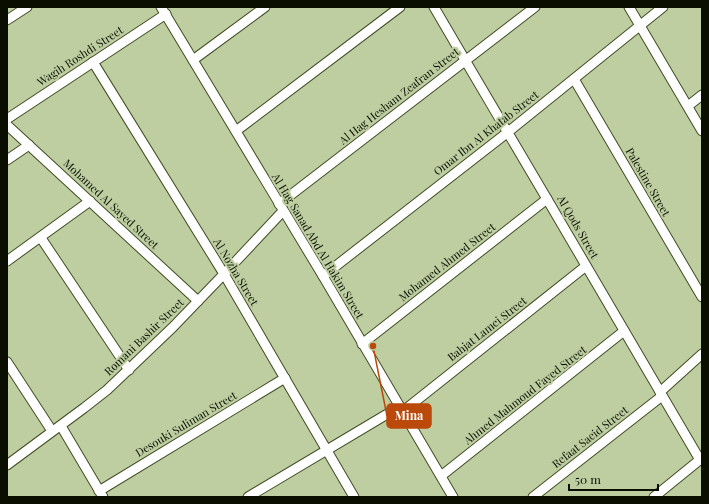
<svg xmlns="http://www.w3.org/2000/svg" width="709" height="504" viewBox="0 0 709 504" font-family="'Playfair Display',serif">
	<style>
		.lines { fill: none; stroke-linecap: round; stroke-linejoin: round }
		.street-casing { stroke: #404d25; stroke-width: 11 }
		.street { stroke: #fff; stroke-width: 9 }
		.labels { text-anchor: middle; stroke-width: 4; stroke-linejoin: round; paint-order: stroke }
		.street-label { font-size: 11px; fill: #090e01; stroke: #becea1 }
		.leader { fill: none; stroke: #bb4a0a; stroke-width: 1.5 }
		.callout-dot { fill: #bb4a0a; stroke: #becea1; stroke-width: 1.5 }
		.callout { fill: #bb4a0a; stroke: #bb4a0a; stroke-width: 1.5 }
		.callout-label { font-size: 12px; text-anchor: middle; font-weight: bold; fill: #fff }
	</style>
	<rect width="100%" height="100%" fill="#becea1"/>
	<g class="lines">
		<defs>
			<g id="street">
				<path d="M161 7 323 276 453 497"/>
				<path d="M434 7 465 60 547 199 700 460"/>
				<path d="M629 7 702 131"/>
				<path d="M7 20 27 7"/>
				<path d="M193 60 265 7"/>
				<path d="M93 62 224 274 354 497"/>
				<path d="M574 79 702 297"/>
				<path d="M688 106 702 95"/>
				<path d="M7 119 166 14"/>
				<path d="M7 125 198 301"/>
				<path d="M236 131 400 7"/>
				<path d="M7 160 29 145"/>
				<path d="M279 204 535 7"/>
				<path d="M41 238 129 370"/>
				<path d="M7 261 90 201"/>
				<path d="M323 276 508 132 663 7"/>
				<path d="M362 344 547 199"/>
				<path d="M7 362 52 431"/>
				<path d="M660 392 702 354"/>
				<path d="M402 412 586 266"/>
				<path d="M61 426 103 497"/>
				<path d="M7 465 84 408 107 390 173 327 224 274 283 211"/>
				<path d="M441 476 624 331"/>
				<path d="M99 491 285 378"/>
				<path d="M248 497 399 407"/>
				<path d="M533 497 662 396"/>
				<path d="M654 497 702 458"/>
			</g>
		</defs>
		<use href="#street" class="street-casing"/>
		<use href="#street" class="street"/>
	</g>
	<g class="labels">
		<g class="street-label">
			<text transform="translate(80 56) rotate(-33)" y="4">Wagih Roshdi Street</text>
			<text transform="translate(399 96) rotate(-38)" y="4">Al Hag Hesham Zeafran Street</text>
			<text transform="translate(486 133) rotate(-38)" y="4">Omar Ibn Al Khatab Street</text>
			<text transform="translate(648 182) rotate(60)" y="4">Palestine Street</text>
			<text transform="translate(111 204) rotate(43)" y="4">Mohamed Al Sayed Street</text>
			<text transform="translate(578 227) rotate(60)" y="4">Al Qods Street</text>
			<text transform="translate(318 246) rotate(59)" y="4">Al Hag Sanad Abd Al Hakim Street</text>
			<text transform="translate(447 262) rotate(-38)" y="4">Mohamed Ahmed Street</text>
			<text transform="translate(236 272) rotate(59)" y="4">Al Nozha Street</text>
			<text transform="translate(487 329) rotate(-38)" y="4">Bahjat Lamei Street</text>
			<text transform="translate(144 337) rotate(-44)" y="4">Romani Bashir Street</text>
			<text transform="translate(525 395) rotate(-38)" y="4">Ahmed Mahmoud Fayed Street</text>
			<text transform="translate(186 424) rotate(-31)" y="4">Desouki Suliman Street</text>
			<text transform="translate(590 437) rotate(-38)" y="4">Refaat Saeid Street</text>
		</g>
	</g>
	<path class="leader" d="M373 346L387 416"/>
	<circle class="callout-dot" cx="373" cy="346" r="4"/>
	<rect class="callout" x="387" y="404" width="44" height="24" rx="4"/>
	<g class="callout-label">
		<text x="409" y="420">Mina</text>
	</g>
	<rect width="709" height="504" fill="none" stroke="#090e01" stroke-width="16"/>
	<path d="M569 484v6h89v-6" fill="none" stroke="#090e01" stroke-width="2"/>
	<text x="575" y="484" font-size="12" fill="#090e01" stroke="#becea1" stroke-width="3" paint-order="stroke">50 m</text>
</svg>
